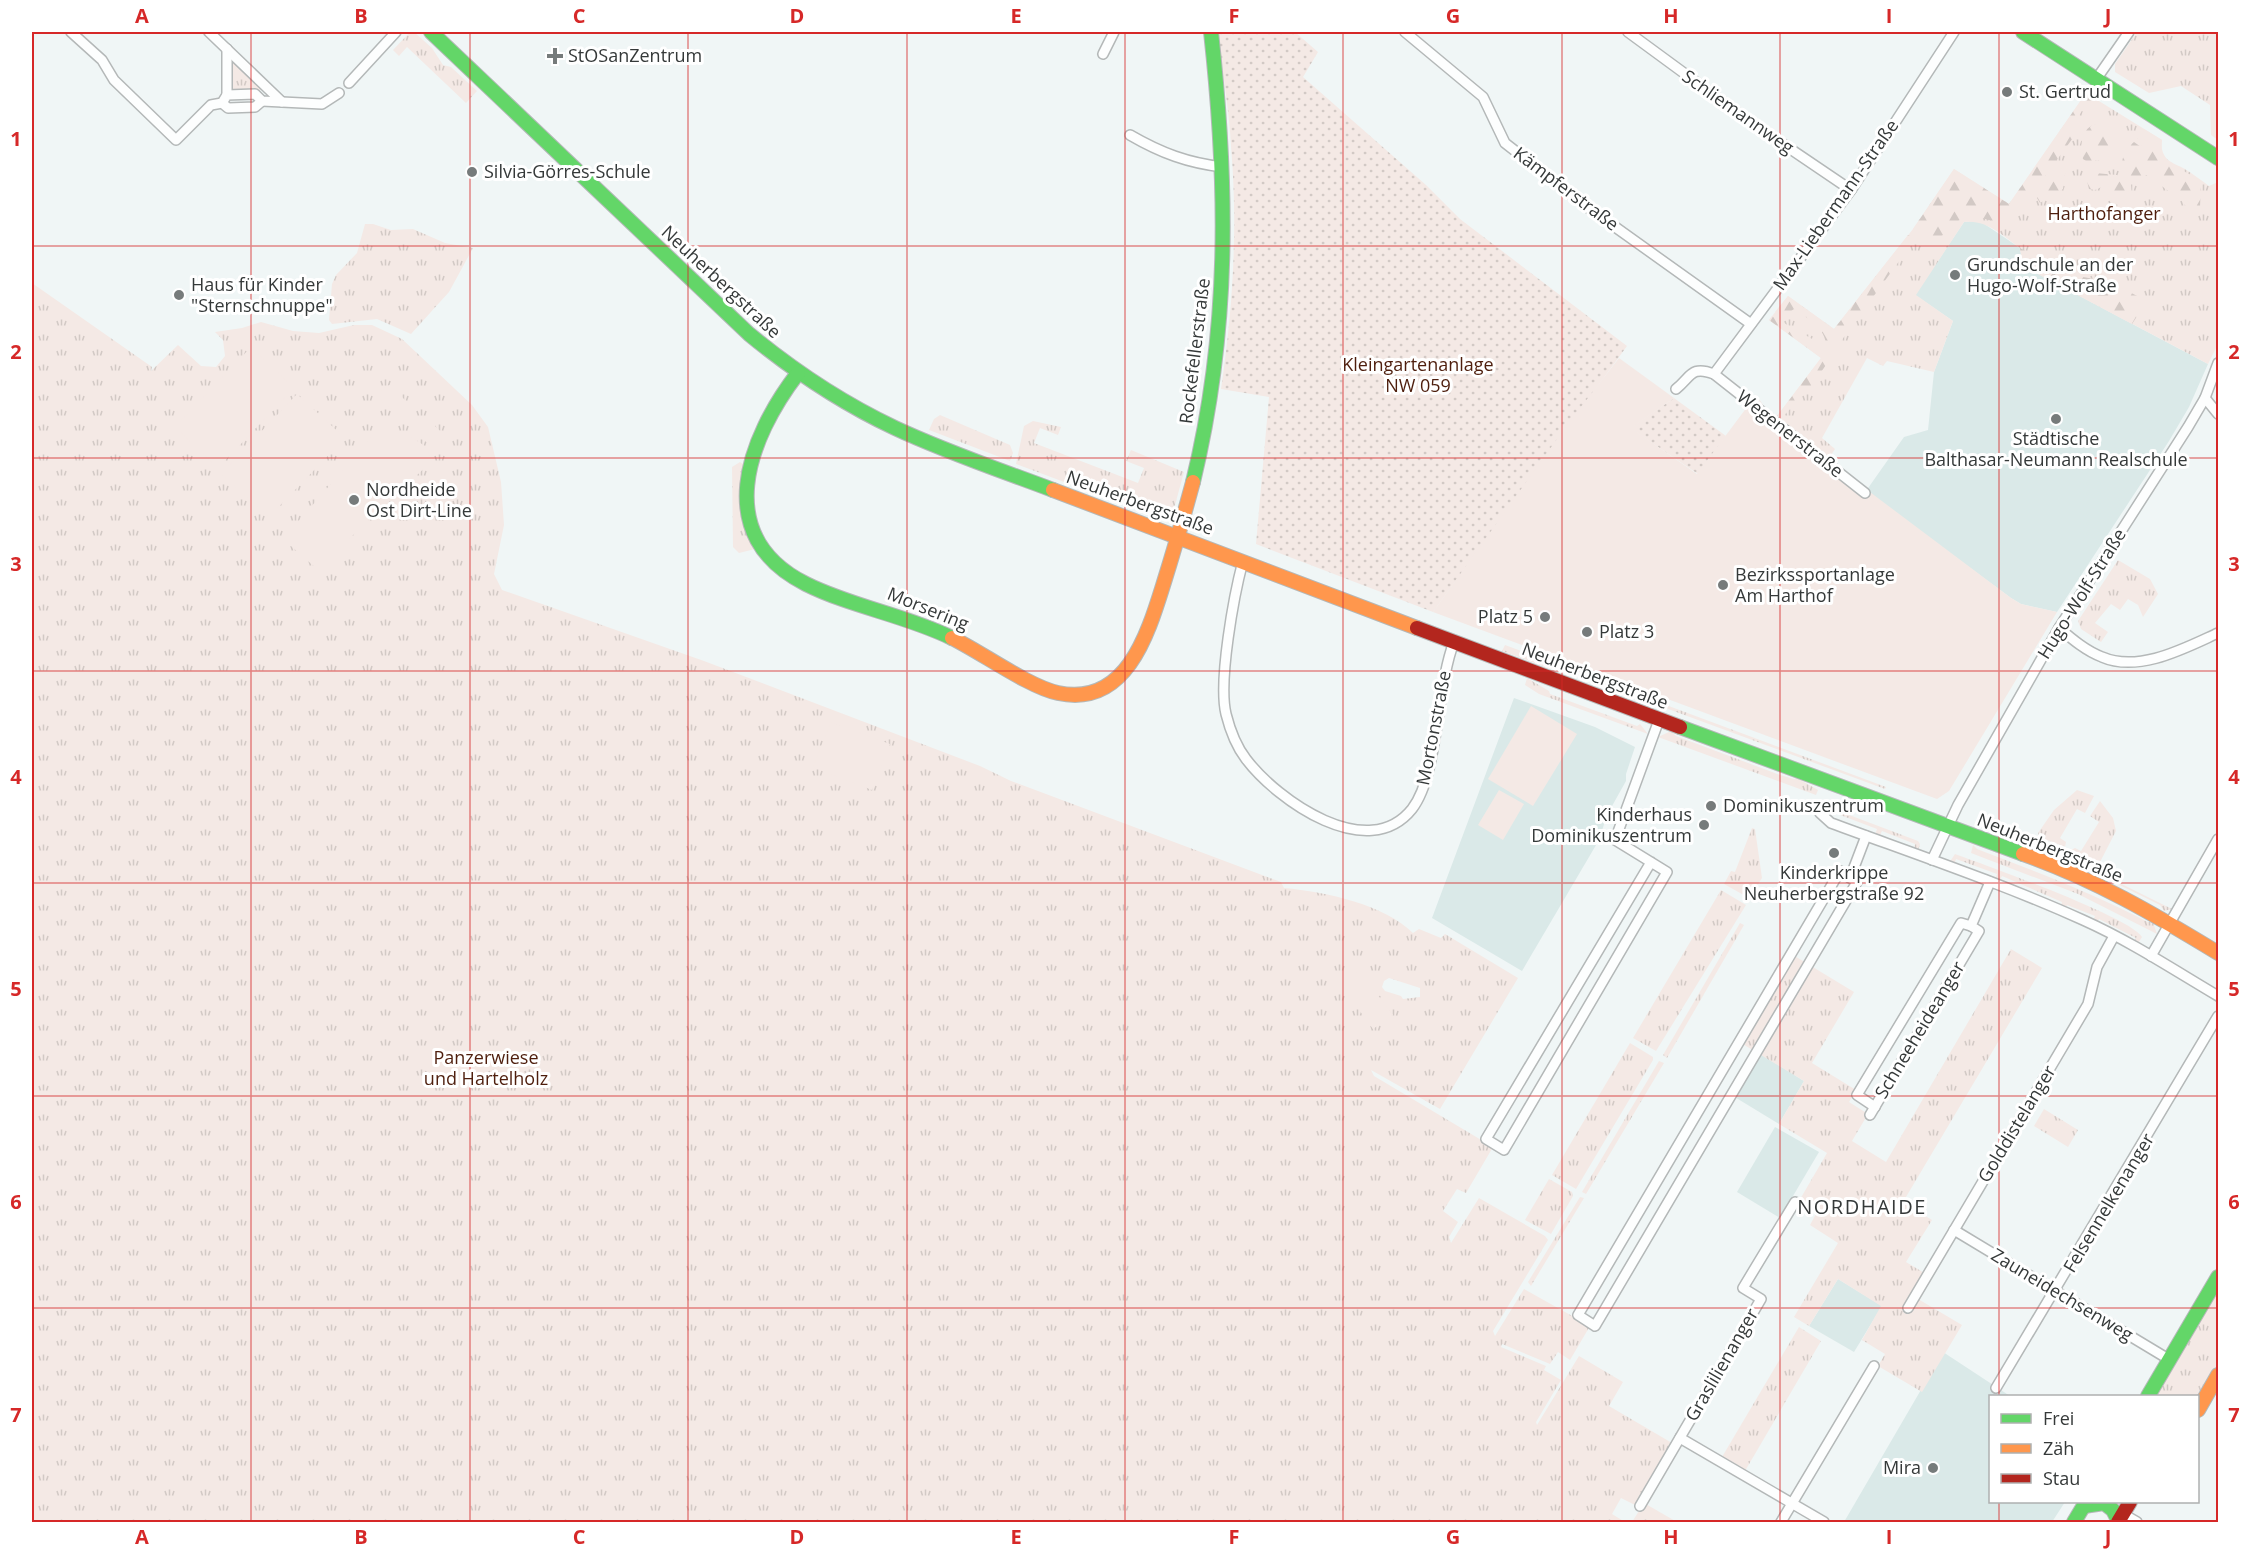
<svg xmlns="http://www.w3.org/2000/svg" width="2250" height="1554" viewBox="0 0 2250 1554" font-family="'Open Sans',sans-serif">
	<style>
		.built { fill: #dae9e8 }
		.grass { fill: url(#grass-tufts); fill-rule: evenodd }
		.forest { fill: url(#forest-firs) }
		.garden { fill: url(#garden-dots) }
		.pitch { fill: #f4e9e5 }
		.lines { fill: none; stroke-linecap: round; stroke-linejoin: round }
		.street-casing { stroke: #b4b8b8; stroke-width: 12 }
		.fast-casing { stroke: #b4b8b8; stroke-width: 16 }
		.slow-casing { stroke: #b4b8b8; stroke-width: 16 }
		.jam-casing { stroke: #b4b8b8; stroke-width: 16 }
		.street { stroke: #fdfefe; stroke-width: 9 }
		.fast { stroke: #63d668; stroke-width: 14 }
		.slow { stroke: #ff974d; stroke-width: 14 }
		.jam { stroke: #b3261e; stroke-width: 14 }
		.grid { fill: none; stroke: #d62828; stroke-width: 1.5; stroke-opacity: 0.55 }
		.poi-dot { fill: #767b7b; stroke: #fff; stroke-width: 2 }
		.labels { text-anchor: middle; stroke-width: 6; stroke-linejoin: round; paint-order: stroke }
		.poi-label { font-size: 18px; fill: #353939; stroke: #fff; text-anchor: start }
		.street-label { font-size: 18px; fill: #353939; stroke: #fff }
		.park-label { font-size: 18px; fill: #4e1e0d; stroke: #fff }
		.neighbourhood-label { font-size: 20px; letter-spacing: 1.5px; fill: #353939; stroke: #fff }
		.neatline { fill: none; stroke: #d62828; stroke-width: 2 }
		.grid-label { font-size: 20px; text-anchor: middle; font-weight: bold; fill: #d62828 }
	</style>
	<defs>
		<pattern id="grass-tufts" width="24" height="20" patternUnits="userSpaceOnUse" patternTransform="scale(1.5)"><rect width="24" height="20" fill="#f4e9e5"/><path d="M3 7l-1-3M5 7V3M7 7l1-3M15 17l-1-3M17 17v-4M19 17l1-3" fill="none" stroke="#d2c9c5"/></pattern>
		<pattern id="forest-firs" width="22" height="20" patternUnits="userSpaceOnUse" patternTransform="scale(1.5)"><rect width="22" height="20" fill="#f4e9e5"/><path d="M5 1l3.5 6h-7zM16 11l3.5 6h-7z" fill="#d2c9c5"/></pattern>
		<pattern id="garden-dots" width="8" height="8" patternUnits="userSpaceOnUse" patternTransform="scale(1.5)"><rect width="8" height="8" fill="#f4e9e5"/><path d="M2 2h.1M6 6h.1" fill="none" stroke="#d2c9c5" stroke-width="1.8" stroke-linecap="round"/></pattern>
	</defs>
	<rect width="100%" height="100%" fill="#f0f6f6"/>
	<g class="built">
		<path d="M1974 221 1983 223 2020 248 2023 266 2208 364 2189 407 2169 441 2057 612 2021 604 2011 598 1866 491 1904 437 1928 430 1934 372 1953 321 1915 295 1964 222Z"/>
		<path d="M1514 698 1595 727 1635 747 1626 774V781L1607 815 1599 840 1522 971 1432 918Z"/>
		<path d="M1759 1053 1804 1081 1779 1124 1733 1096Z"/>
		<path d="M1775 1127 1819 1152 1780 1218 1737 1192Z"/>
		<path d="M1838 1279 1882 1306 1854 1352 1809 1326Z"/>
		<path d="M1943 1352 2010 1396H1990V1502H2065L2052 1522H1844Z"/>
	</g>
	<g class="grass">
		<path d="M410 32H414L432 48 443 65 451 67 477 91 466 103 407 47 399 56 393 50Z"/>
		<path d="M2137 32H2218V140L2211 135 2210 105 2181 86 2149 93 2115 72V64Z"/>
		<path d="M230 58 262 90 230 92Z"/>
		<path d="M2086 93 2162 140C2159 160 2170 161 2185 169 2193 174 2201 180 2209 186L2218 182V344L2208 364 2023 266 2020 248C2003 236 1987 219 1964 222L1916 295 1953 321 1934 372 1887 361 1883 366 1867 358 1822 438 1835 449 1827 461 1774 420 1821 358 1769 320 1788 296 1834 329 1913 229 1954 169 2009 204Z"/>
		<path d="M365 224H373L391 230 413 229 445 243 473 248 449 292 411 334 377 319 332 324 329 320 332 284 336 275 357 253Z"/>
		<path d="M32 283 152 367 151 371 178 345 201 366 216 367 225 356 223 340 215 332 242 328 261 322 293 331 319 333 354 325H372L402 339 472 405 488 427 501 482 504 525 494 574 502 590 704 661 980 766 1011 781 1281 882 1284 888C1327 892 1385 905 1413 933L1419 929 1441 938 1445 934 1518 978 1440 1109 1371 1070 1374 1076 1493 1147 1466 1193 1457 1189 1443 1211 1458 1222 1449 1237 1451 1243 1479 1198 1545 1236 1548 1240 1493 1331 1495 1336 1524 1289 1590 1326 1570 1360 1558 1352 1550 1364 1502 1344 1501 1347 1546 1366 1544 1370 1561 1380 1536 1422 1537 1425 1579 1356 1623 1382 1609 1406 1672 1443 1635 1505 1621 1498 1612 1514 1625 1522H32ZM1389 978 1420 988V997L1403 999 1401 996 1385 991 1382 987 1384 981Z"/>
		<path d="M940 415 1010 445 1013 453 1010 461 929 430 934 419Z"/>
		<path d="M1033 421 1061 427 1058 435 1040 428 1034 443 1138 483 1144 468 1126 461 1131 450 1184 472 1172 516 1163 519 1016 464 1024 426Z"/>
		<path d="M740 462 743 464C737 496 740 520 755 549L739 553 733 547 732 467Z"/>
		<path d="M2118 560 2150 579 2158 594 2143 617 2138 605 2128 599 2120 610 2111 604 2095 623 2108 632 2101 642 2081 629 2078 621Z"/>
		<path d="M1505 645 1886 787 1885 789 1557 668 1551 669 1502 651Z"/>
		<path d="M1527 678 1549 691 1550 694 1637 726 1640 724 1648 734 1539 694 1525 685Z"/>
		<path d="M1671 731 1676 736 1780 775 1794 779 1797 778 1818 790 1816 795 1658 737Z"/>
		<path d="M2077 790 2094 796 2085 813 2077 809 2060 838 2066 842 2065 847 2039 837 2038 833 2054 810Z"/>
		<path d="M2100 801 2113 818 2116 831 2100 862 2071 850 2075 848 2081 851 2099 822 2090 816Z"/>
		<path d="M1836 810 1918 841 1920 844 1918 851 1914 850 1915 844 1882 831 1879 837 1875 835 1877 829 1835 813Z"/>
		<path d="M1752 828 1755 829 1762 878 1749 898 1724 884 1731 871 1735 872Z"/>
		<path d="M1973 845 1977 849C2035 871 2092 893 2148 922H2153L2157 934 2078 894 1971 853Z"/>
		<path d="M1955 854C1985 865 2130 917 2142 937L2137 945 2133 944 2136 938 2099 919 2096 924 2092 923 2095 916 2067 905 2064 911 2060 908 2062 902 2002 876 1999 882 1995 881 1997 874 1956 859 1954 865 1949 863Z"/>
		<path d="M2069 858 2172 909 2164 911 2160 905 2073 862 2069 863Z"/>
		<path d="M1721 890 1746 905 1656 1051 1633 1038Z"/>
		<path d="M1740 923 1744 925 1667 1058 1663 1055Z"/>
		<path d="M2011 949 2042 968 1903 1202 1932 1220 1906 1262 1926 1274 1913 1296 1962 1325 1922 1392 1878 1366 1885 1354 1862 1340 1881 1306 1838 1279 1809 1326 1794 1317 1838 1243 1810 1225 1817 1212 1799 1201 1827 1153 1779 1124 1804 1081 1741 1043 1793 955 1854 992 1812 1063 1856 1090 1849 1102 1868 1114 1852 1141 1886 1162Z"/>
		<path d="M1630 1043 1653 1057V1060L1576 1189 1552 1175Z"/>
		<path d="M1659 1061 1664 1063 1586 1194 1582 1192Z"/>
		<path d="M2044 1109 2078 1130 2068 1147 2034 1126Z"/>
		<path d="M1549 1179 1572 1192 1573 1196 1551 1234 1525 1220Z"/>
		<path d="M1580 1197 1584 1198 1531 1286 1528 1282Z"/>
		<path d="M2218 1288V1368L2198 1402V1396H2155Z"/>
		<path d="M1799 1327 1821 1341 1745 1471 1722 1457Z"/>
		<path d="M1644 1503 1677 1522H1632Z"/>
	</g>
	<g class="forest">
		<path d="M2086 93 2095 101 2092 113 2084 108 2079 115 2086 120 2010 224C1994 225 1979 212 1962 219 1951 223 1947 236 1935 239L1913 229 1954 169 2009 204Z"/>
		<path d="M2101 118 2105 121 2103 124 2125 140V144L2105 163 2097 160 2089 163 2083 159C2079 144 2082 124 2101 123Z"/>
		<path d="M2144 129 2162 140C2158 164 2184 169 2201 181L2200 207 2198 210H2188L2183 202 2147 175 2129 179 2124 175C2119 163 2124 149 2134 142L2141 147 2143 143 2137 138Z"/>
		<path d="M2059 165 2066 167 2063 189 2040 203 2037 198Z"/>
		<path d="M2095 173 2117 175 2131 184 2132 197 2126 206 2112 204 2111 199 2116 193 2106 185 2095 190 2089 189 2087 181Z"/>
		<path d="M1908 235 1914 238 1913 242 1836 348 1826 343C1823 326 1807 318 1794 309L1783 317 1775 312 1788 296 1834 329Z"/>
		<path d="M2020 248 2067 274 2110 282 2143 299 2145 304 2132 324 2023 266Z"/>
		<path d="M1772 316 1835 352 1812 385 1778 422 1774 420 1821 358 1769 320Z"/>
	</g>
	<g class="garden">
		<path d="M1218 32H1295L1318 52 1303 77 1426 185 1460 219 1627 346 1433 612 1256 544 1269 397 1221 389C1233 308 1238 227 1231 146 1229 108 1222 70 1218 32Z"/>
		<path d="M1674 398 1726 436 1698 474 1630 428Z"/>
	</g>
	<g class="pitch">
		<path d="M251 347 294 388 218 468 175 427Z"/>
		<path d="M1619 358 1674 398 1631 428 1697 474 1756 395 1774 420 2011 598 2021 604 2057 612 1949 791 1937 799 1433 612 1567 425Z"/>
		<path d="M390 385 409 404V410L402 417 380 400 382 388Z"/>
		<path d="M297 394 345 438 269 517 221 474Z"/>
		<path d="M428 419 444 435 433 446 423 440 417 430Z"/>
		<path d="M382 425C389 427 416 439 422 444 427 447 430 456 432 461L317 569 283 539Z"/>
		<path d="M1531 706 1577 734 1533 806 1488 779Z"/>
		<path d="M831 722 890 744 872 790 813 767Z"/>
		<path d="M1499 790 1524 804 1503 840 1478 825Z"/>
		<path d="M1359 970 1393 1015 1373 1029 1340 984Z"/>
	</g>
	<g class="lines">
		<defs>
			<g id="street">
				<path d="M71 32 102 60 114 80 176 140 211 105 222 103 227 95 255 94 262 101 322 104 339 93"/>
				<path d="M209 32 282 102"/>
				<path d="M1405 32 1483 97 1505 143 1583 204 1751 324"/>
				<path d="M1628 32 1752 123 1851 190"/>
				<path d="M227 49V95"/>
				<path d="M1103 54 1114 32"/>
				<path d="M2095 81 2129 32"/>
				<path d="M349 83 396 32"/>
				<path d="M222 103 228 108 255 107 262 101"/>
				<path d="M1130 135C1161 153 1188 163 1223 167"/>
				<path d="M1714 374 1851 190 1954 32"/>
				<path d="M1676 389C1691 377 1691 365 1714 374L1865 493"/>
				<path d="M2205 398 2218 414"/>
				<path d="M1243 561C1234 595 1218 681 1226 714 1230 730 1236 746 1246 759 1278 801 1368 864 1412 809 1439 774 1436 688 1454 642"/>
				<path d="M2059 628C2072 639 2086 651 2102 657 2139 673 2185 648 2218 633"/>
				<path d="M1820 813 1831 823C1915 854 2001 883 2083 920 2130 941 2174 970 2218 996"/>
				<path d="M1932 860 1958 805 2059 628 2188 427 2205 398 2218 363"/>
				<path d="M1651 862 1486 1139 1504 1150 1667 872 1615 840 1659 720"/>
				<path d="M1840 871 1857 882 1595 1326 1578 1315Z"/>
				<path d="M1850 878 1866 836"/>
				<path d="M2151 956 2218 839"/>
				<path d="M1875 1107 1857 1095 1961 923 1971 926"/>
				<path d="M1870 1115 1979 931 1971 926 1990 882"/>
				<path d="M1954 1230 2170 1360"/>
				<path d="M1908 1308 2088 1004 2097 967 2114 936"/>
				<path d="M1996 1388 2218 1016"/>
				<path d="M1680 1438 1824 1522"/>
				<path d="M1640 1506 1761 1299 1743 1288 1795 1202"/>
				<path d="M2123 1514 2137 1522"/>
				<path d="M1781 1522 1874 1366"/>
			</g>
			<g id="fast">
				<path d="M431 32 749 334C794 371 842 403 895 428 946 452 1000 470 1053 490"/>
				<path d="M2023 32 2218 158"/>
				<path d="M798 373C748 438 710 536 806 584 852 607 905 615 952 638"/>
				<path d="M1193 482C1230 330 1228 187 1211 32"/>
				<path d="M1680 727 2023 854"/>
				<path d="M2148 1396 2218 1277"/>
				<path d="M2084 1506 2104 1503 2113 1510 2119 1522"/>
				<path d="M2074 1522 2086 1502"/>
			</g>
			<g id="slow">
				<path d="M1053 490 1417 628"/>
				<path d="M952 638C981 652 1029 687 1058 693 1128 708 1149 630 1165 579 1175 547 1184 515 1193 482"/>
				<path d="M2023 854C2094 879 2154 914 2218 953"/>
				<path d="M2198 1410 2218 1375"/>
			</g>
			<g id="jam">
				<path d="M1417 628 1680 727"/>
				<path d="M2118 1522 2130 1502"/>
			</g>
		</defs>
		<use href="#street" class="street-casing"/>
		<use href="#fast" class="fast-casing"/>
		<use href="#slow" class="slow-casing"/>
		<use href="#jam" class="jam-casing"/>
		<use href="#street" class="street"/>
		<use href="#fast" class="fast"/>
		<use href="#slow" class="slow"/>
		<use href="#jam" class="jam"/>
	</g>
	<path class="grid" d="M251 32V1522M470 32V1522M688 32V1522M907 32V1522M1125 32V1522M1343 32V1522M1562 32V1522M1780 32V1522M1999 32V1396M32 246H2218M32 458H2218M32 671H2218M32 883H2218M32 1096H2218M32 1308H2218M1999 1502V1522"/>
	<g class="poi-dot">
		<path d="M552 47h6v6h6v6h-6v6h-6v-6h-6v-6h6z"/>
		<circle cx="2007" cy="92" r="6"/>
		<circle cx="472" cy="172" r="6"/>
		<circle cx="1955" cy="275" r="6"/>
		<circle cx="179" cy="295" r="6"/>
		<circle cx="2056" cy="419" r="6"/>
		<circle cx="354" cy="500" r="6"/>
		<circle cx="1723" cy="585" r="6"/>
		<circle cx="1545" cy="617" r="6"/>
		<circle cx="1587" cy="632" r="6"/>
		<circle cx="1711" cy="806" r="6"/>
		<circle cx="1704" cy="825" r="6"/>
		<circle cx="1834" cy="853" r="6"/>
		<circle cx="1933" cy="1468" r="6"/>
	</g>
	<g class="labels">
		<g class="poi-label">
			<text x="568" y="62">StOSanZentrum</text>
			<text x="2019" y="98">St. Gertrud</text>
			<text x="484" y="178">Silvia-Görres-Schule</text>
			<text x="1967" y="271">Grundschule an der<tspan x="1967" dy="21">Hugo-Wolf-Straße</tspan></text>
			<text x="191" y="291">Haus für Kinder<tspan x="191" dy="21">"Sternschnuppe"</tspan></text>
			<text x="2056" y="445" text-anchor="middle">Städtische<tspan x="2056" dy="21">Balthasar-Neumann Realschule</tspan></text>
			<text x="366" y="496">Nordheide<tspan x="366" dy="21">Ost Dirt-Line</tspan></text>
			<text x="1735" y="581">Bezirkssportanlage<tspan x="1735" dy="21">Am Harthof</tspan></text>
			<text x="1533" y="623" text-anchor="end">Platz 5</text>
			<text x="1599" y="638">Platz 3</text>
			<text x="1723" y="812">Dominikuszentrum</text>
			<text x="1692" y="821" text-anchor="end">Kinderhaus<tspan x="1692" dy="21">Dominikuszentrum</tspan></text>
			<text x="1834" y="879" text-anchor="middle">Kinderkrippe<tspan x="1834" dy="21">Neuherbergstraße 92</tspan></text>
			<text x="1921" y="1474" text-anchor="end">Mira</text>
		</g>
		<g class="street-label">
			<text transform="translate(1738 112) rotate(35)" y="6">Schliemannweg</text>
			<text transform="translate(1566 189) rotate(37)" y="6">Kämpferstraße</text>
			<text transform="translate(1836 205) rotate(-55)" y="6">Max-Liebermann-Straße</text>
			<text transform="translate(721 282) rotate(43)" y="6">Neuherbergstraße</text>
			<text transform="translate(1195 351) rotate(-83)" y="6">Rockefellerstraße</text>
			<text transform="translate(1790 434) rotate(38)" y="6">Wegenerstraße</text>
			<text transform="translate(1140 503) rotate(20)" y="6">Neuherbergstraße</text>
			<text transform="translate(2082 594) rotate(-58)" y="6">Hugo-Wolf-Straße</text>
			<text transform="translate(928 609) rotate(22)" y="6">Morsering</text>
			<text transform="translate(1595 676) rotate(21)" y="6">Neuherbergstraße</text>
			<text transform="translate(1434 728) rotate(-79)" y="6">Mortonstraße</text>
			<text transform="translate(2050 848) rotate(22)" y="6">Neuherbergstraße</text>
			<text transform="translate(1920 1030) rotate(-59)" y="6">Schneeheideanger</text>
			<text transform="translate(2017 1124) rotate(-59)" y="6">Golddistelanger</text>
			<text transform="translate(2109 1203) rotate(-59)" y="6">Felsennelkenanger</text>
			<text transform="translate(2062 1295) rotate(31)" y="6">Zauneidechsenweg</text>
			<text transform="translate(1722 1365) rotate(-60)" y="6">Graslilienanger</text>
		</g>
		<g class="park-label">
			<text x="2104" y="220">Harthofanger</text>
			<text x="1418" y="371">Kleingartenanlage<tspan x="1418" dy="21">NW 059</tspan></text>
			<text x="486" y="1064">Panzerwiese<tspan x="486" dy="21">und Hartelholz</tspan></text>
		</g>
		<g class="neighbourhood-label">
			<text x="1862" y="1214">NORDHAIDE</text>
		</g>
	</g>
	<rect width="2250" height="1554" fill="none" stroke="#ffffff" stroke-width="66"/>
	<rect x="1989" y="1395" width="210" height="108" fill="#ffffff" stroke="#aeb0b0" stroke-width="1.5"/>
	<rect x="2001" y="1414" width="30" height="9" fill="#63d668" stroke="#aeb0b0" stroke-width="1.5"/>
	<text x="2043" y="1425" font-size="18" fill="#353939">Frei</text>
	<rect x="2001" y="1444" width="30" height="9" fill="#ff974d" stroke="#aeb0b0" stroke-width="1.5"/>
	<text x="2043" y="1455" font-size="18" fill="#353939">Zäh</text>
	<rect x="2001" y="1474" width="30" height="9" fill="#b3261e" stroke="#aeb0b0" stroke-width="1.5"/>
	<text x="2043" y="1485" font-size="18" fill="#353939">Stau</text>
	<rect x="33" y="33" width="2184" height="1488" class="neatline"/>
	<g class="grid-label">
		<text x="142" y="23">A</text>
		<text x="361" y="23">B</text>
		<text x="579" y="23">C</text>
		<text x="797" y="23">D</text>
		<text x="1016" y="23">E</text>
		<text x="1234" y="23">F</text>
		<text x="1453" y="23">G</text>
		<text x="1671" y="23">H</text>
		<text x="1889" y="23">I</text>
		<text x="2108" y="23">J</text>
		<text x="16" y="146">1</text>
		<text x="2234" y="146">1</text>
		<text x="16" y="359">2</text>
		<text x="2234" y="359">2</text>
		<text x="16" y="571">3</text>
		<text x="2234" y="571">3</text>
		<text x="16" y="784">4</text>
		<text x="2234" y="784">4</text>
		<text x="16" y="996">5</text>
		<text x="2234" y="996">5</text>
		<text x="16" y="1209">6</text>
		<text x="2234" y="1209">6</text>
		<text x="16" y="1422">7</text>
		<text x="2234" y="1422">7</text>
		<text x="142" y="1544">A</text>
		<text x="361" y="1544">B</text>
		<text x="579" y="1544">C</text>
		<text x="797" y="1544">D</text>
		<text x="1016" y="1544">E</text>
		<text x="1234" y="1544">F</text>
		<text x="1453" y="1544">G</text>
		<text x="1671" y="1544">H</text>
		<text x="1889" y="1544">I</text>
		<text x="2108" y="1544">J</text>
	</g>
</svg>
